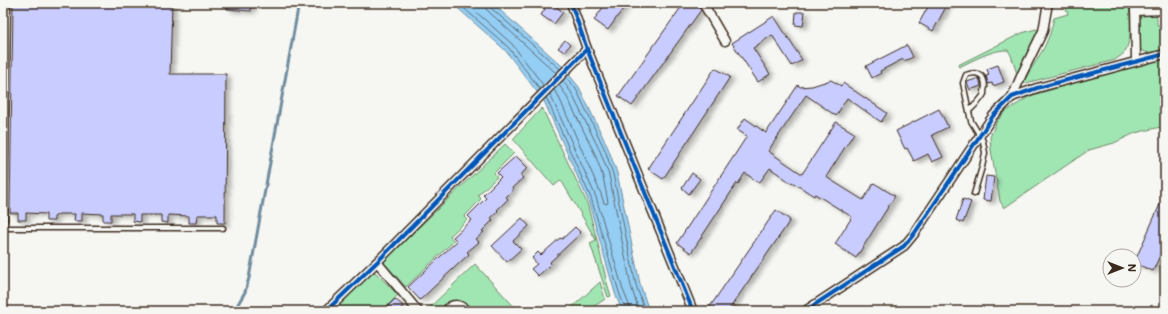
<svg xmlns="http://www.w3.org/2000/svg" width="1168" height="314" viewBox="0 0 1168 314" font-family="Mali,sans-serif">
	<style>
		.green { fill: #a0e6b3; stroke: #6e8868 }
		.water { fill: #94cef4; stroke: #708c9e }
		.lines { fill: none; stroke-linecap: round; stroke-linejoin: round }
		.shore { stroke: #5f6c74; stroke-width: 1 }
		.stream { stroke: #708c9e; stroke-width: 3 }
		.building { fill: #c9ccff; stroke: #3b2a1e; filter: url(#shadow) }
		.lane-casing { stroke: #3b2a1e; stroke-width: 7 }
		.street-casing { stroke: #3b2a1e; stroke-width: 11 }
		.lane { stroke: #f6f6f2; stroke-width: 4 }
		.street { stroke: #f6f6f2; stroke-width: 8 }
		.cycleway-casing { stroke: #f6f6f2; stroke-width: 6 }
		.cycleway { stroke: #0057b8; stroke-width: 4 }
	</style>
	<defs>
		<filter id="shadow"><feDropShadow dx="4.5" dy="2.5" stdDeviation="2" flood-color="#0004"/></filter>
	</defs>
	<rect width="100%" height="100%" fill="#f6f6f2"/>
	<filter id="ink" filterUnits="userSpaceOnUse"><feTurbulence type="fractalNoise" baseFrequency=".025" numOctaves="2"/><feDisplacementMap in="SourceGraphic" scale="8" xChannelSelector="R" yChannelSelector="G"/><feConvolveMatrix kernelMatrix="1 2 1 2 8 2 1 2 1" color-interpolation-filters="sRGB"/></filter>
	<g filter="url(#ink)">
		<g class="green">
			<path d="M1064 3H1129C1130 18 1133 42 1123 54 1121 56 1117 58 1115 60L1022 84 1044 48 1050 34 1054 18 1068 14Z"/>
			<path d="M1141 13H1154C1158 16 1157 20 1157 25H1165V49C1155 51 1144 57 1139 46V15Z"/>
			<path d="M1036 29 1039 31 1037 37 1017 74 1011 55 1008 50C993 49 972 61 959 67L958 65 1022 33Z"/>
			<path d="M1165 58V126L1135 133 1114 143 1089 150 1004 208 1000 201 991 150 990 137 997 121 1005 112 1030 96 1087 79Z"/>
			<path d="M542 108 587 203 598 244 607 283 611 296 608 297 590 243 596 240 561 180 554 186 513 139Z"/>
			<path d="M505 144 514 153 494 173 497 177 478 195 481 199 464 217 467 220 450 236 454 241 406 287 383 262Z"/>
			<path d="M475 264 518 311H473C467 305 463 301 455 301L443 311H429L428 309Z"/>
			<path d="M375 272 398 295 382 311H333L371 273Z"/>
			<path d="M600 282 605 299 587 311H568Z"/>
		</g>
		<path class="water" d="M452 3H492L561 65 579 87 608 148 617 173 640 284 649 311H622L615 293 588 200 544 101 505 50Z"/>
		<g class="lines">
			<g class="shore">
				<path d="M458 3 508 47 540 89"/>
				<path d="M466 3 512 44 544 86"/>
				<path d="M485 3V7L488 11 556 73"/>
				<path d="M490 3 491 8 560 69"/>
				<path d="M566 77 576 89 605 150 613 174 636 285 645 311"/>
				<path d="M563 81 571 92 600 151 609 175 631 286 639 311"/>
				<path d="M554 90 558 95 601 194 604 203 607 204 608 202 603 177 595 154 566 95 559 85"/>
				<path d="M550 94 596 197 623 290 630 307 631 311"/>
				<path d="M546 97 591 198 619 292 626 311"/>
			</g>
			<path class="stream" d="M234 311 245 292 249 278 299 3"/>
		</g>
		<g class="building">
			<path d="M13 3H172L170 74H226L225 223H217V215H197L196 223H189V216L168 215V223L161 222V215H140V222L133 221V214H111V221H103V214L82 213V221H74L75 214H59L54 217V221H46V214L26 213V220H18V213H10Z"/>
			<path d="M227 3H251V11L227 9Z"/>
			<path d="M537 3H551L563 12 554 24 541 15 545 9Z"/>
			<path d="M606 3H627L608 30 594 20Z"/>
			<path d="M684 3H697L701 10 632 106 618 96Z"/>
			<path d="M930 3H948L933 31 919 23Z"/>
			<path d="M796 12H805L803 26 795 25Z"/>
			<path d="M774 16 802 60 792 66 772 35 753 48 770 74 758 82 732 43Z"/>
			<path d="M565 40 570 45 564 52 558 48Z"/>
			<path d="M907 45 913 57 904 61 903 59 880 71 881 73 872 78 866 66Z"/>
			<path d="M998 65 1004 82 993 86 992 83 988 84 986 76 989 75 987 69Z"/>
			<path d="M715 68 730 77 663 179 648 169Z"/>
			<path d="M979 78 980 81 981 86 970 90 967 82Z"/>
			<path d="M831 80 841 86 843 83 887 113 881 122 847 98 836 116 806 95 768 151 802 174 836 122 854 133 826 177 863 200 874 183 895 196 856 258 835 244 852 217 815 194 814 196 792 182 791 183 770 168 759 183 745 173 738 184 737 183 691 253 677 243 747 136 737 130 745 118 766 133 798 85 800 87 812 86Z"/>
			<path d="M939 109 948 127 932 135 943 157 932 162 928 154 914 161 907 148 905 149 896 131Z"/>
			<path d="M516 156 528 168 520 175 523 178 512 188 513 190 506 197 508 199 497 210 498 211 491 218 493 220 482 231 484 232 476 239 479 242 467 252 469 254 420 300 408 287 457 241 453 237 472 220 468 216 486 198 483 195 501 177 497 173Z"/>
			<path d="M692 173 700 179 689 194 682 188Z"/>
			<path d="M986 176 994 177 991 201 983 200Z"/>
			<path d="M1165 193V244L1153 271 1134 263Z"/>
			<path d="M963 199 971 202 963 223 956 220Z"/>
			<path d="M776 210 790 220 785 228 728 311H707Z"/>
			<path d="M522 218 529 226 513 241 521 249 507 262 492 246Z"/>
			<path d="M575 227 581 233 550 262 551 264 538 276 531 269 537 264 532 258 538 252 541 255 560 238 562 239Z"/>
			<path d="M395 299 403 306 398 311H383Z"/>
		</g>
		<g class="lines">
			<defs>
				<g id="lane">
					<path d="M969 111C974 106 981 100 984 94 984 92 984 89 985 87 985 74 977 71 966 75L963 83 971 121 983 141 985 153 982 167 974 194"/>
					<path d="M3 228H223"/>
				</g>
				<g id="street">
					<path d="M571 3 587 49 693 311"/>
					<path d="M703 3 725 41"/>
					<path d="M1135 3 1136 61"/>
					<path d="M1135 11 1165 10"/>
					<path d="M1012 97 1022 74 1043 31 1048 3"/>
					<path d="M3 220 6 3"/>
					<path d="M377 262 418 311"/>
					<path d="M326 311 377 262 587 49"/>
					<path d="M446 311C452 302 460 304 467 311"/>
					<path d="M805 311 904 246 914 234 993 116 1012 97 1037 88 1165 54"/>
				</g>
			</defs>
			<use href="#lane" class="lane-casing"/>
			<use href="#street" class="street-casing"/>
			<use href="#lane" class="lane"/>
			<use href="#street" class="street"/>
			<defs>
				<g id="cycleway">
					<path d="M571 3 587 49 693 311"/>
					<path d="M326 311 377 262 587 49"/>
					<path d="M805 311 904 246 914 234 993 116 1012 97 1037 88 1165 54"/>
				</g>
			</defs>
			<use href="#cycleway" class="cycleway-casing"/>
			<use href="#cycleway" class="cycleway"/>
		</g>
	</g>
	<rect width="1168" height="314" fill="none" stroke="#f6f6f2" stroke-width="16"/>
	<rect x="8" y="8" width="1152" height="298" fill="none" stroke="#3b2a1e" stroke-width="1.5" filter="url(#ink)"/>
	<g transform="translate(1122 268) rotate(90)"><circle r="19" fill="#f6f6f2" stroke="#aba49d"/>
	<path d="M0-3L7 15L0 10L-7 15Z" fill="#3b2a1e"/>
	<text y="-6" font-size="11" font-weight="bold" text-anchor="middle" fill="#3b2a1e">N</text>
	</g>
</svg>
